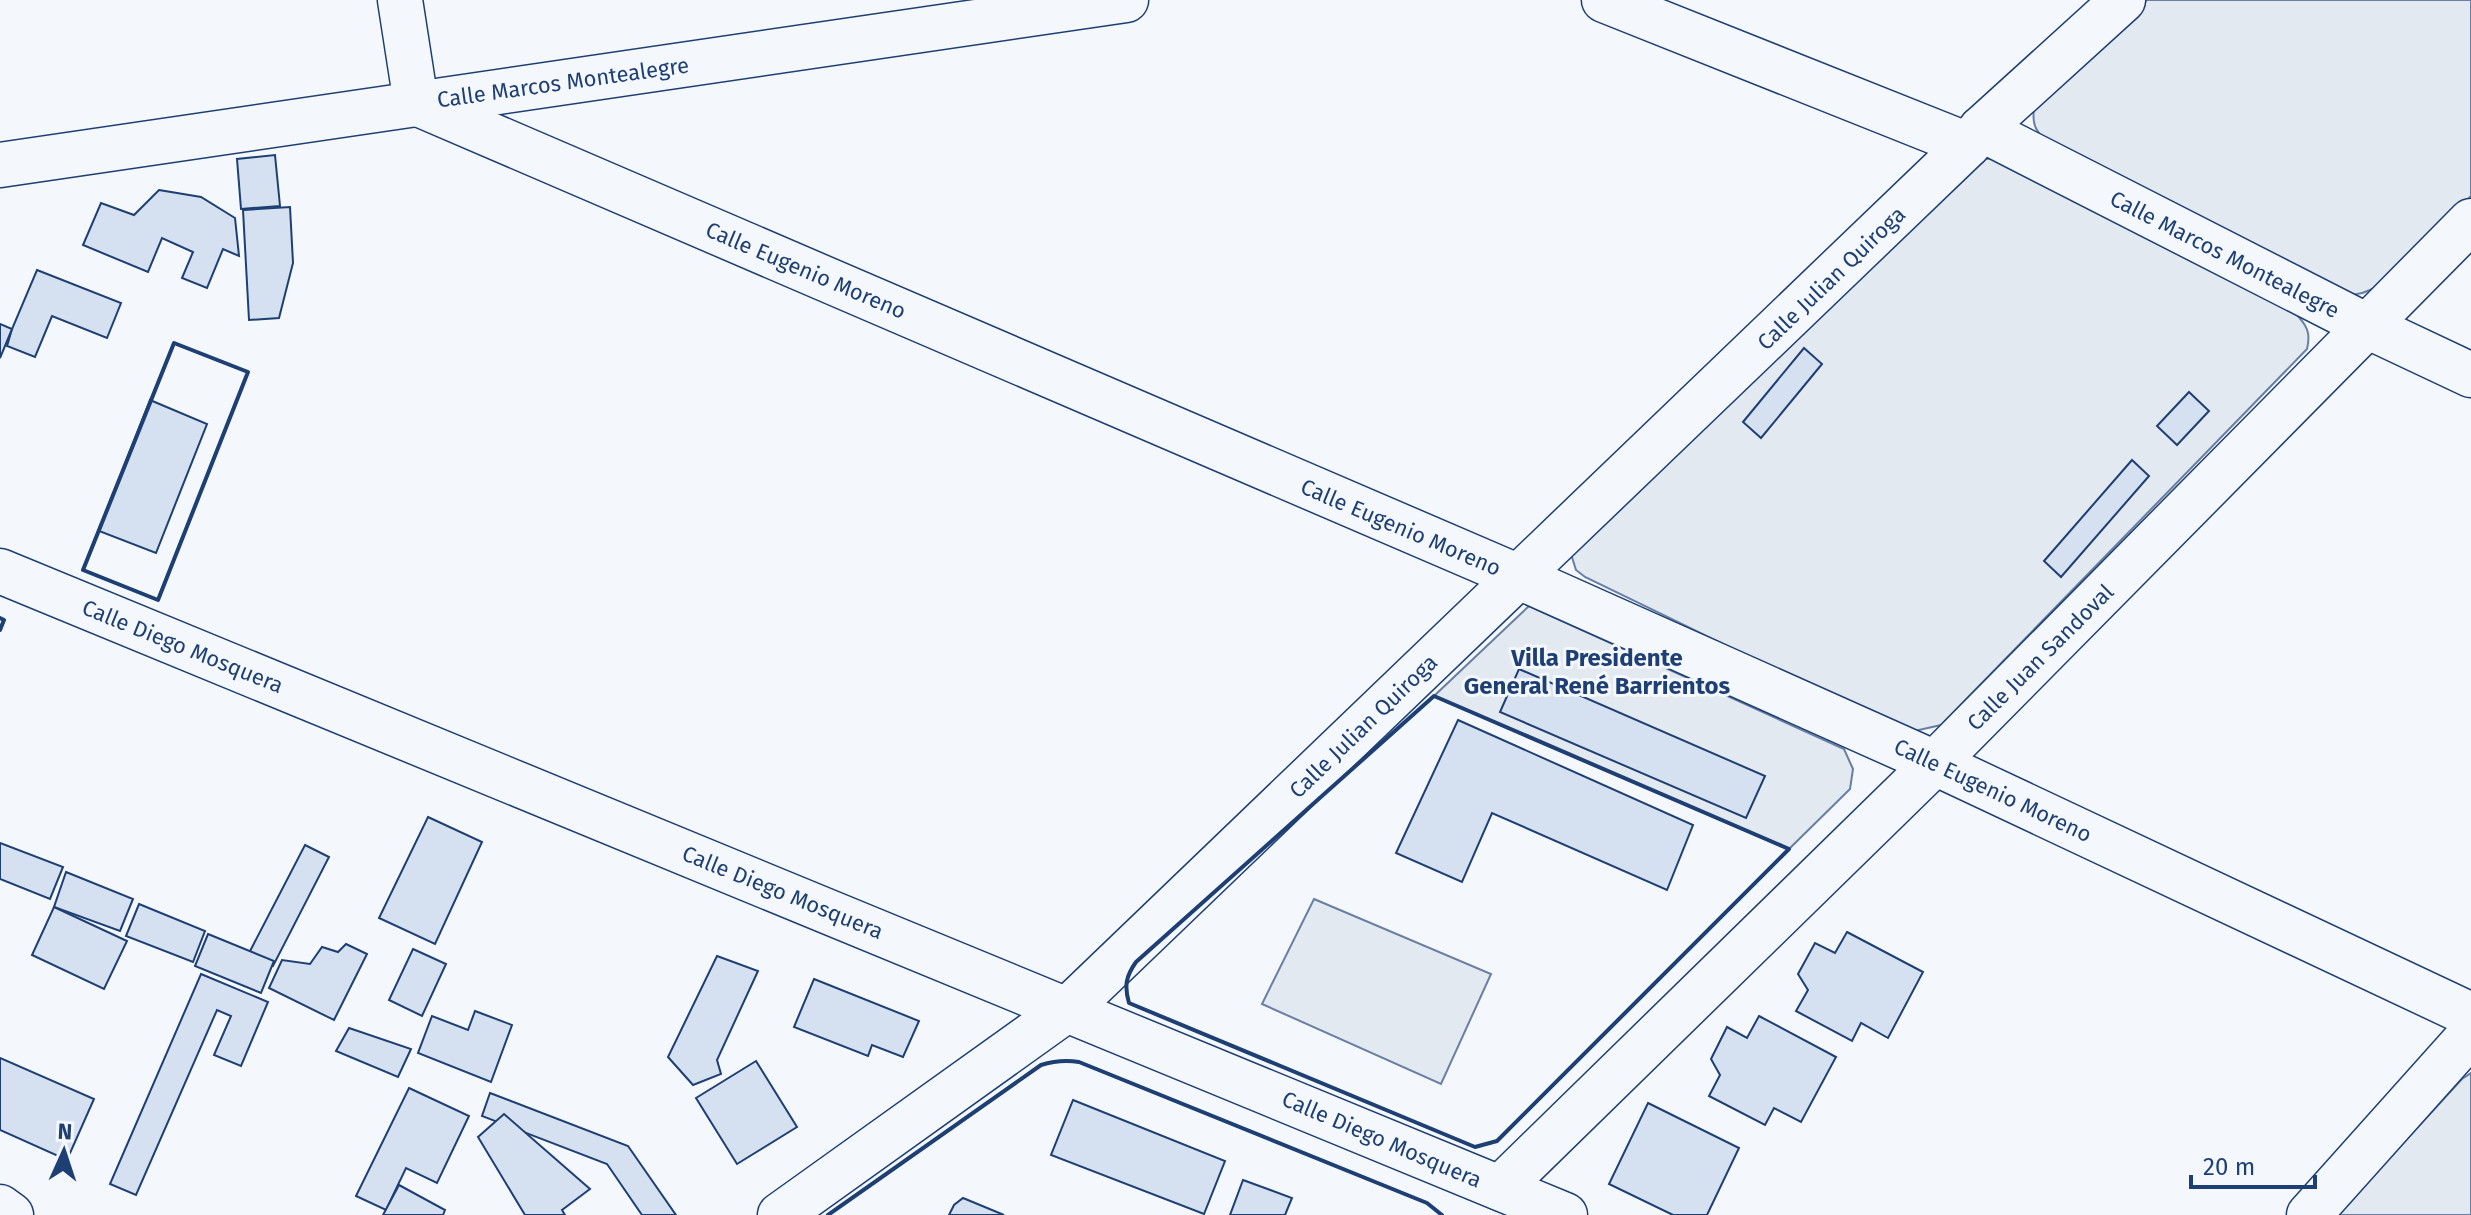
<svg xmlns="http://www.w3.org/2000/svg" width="2471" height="1215" viewBox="0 0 2471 1215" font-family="'Fira Sans',sans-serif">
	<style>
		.green { fill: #e3e9f0; stroke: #687fa3; stroke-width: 2 }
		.building { fill: #d5e0f0; stroke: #1d3f73; stroke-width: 2 }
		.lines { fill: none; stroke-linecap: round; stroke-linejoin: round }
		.minor-casing { stroke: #1d3f73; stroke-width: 47 }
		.minor { stroke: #f4f7fb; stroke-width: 44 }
		.wall { stroke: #1d3f73; stroke-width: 4 }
		.labels { text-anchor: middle; stroke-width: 6; stroke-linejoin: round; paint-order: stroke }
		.street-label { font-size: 22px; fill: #1d3f73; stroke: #f4f7fb }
		.neighbourhood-label { font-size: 24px; font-weight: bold; fill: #1d3f73; stroke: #f4f7fb }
	</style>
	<rect width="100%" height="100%" fill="#f4f7fb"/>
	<g class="green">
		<path d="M2147 0H2471V196C2448 219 2398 279 2370 290 2360 295 2350 295 2339 295L2046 141C2035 130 2032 124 2034 108Z"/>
		<path d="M1998 158 2295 313C2307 325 2311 333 2307 349L1941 725 1910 732 1878 719 1585 577 1576 570 1571 554 1984 159Z"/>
		<path d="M1529 606 1844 749 1853 769 1850 789 1789 849 1434 696Z"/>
		<path d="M1314 899 1491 974 1441 1084 1262 1004Z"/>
		<path d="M2471 1073V1215H2337L2462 1079Z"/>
	</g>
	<g class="building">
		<path d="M275 155 280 206 241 209 237 159Z"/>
		<path d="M159 190 201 197 235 218 239 256 223 249 207 288 182 278 193 252 162 238 148 272 83 245 101 203 134 215Z"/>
		<path d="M290 207 293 263 279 318 249 320 243 210Z"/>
		<path d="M37 270 121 303 107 338 52 316 35 357 7 346 12 329Z"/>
		<path d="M0 324 12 329 0 358Z"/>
		<path d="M1804 348 1822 364 1761 438 1743 422Z"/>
		<path d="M2189 392 2209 411 2177 445 2157 426Z"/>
		<path d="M150 400 207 424 156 553 99 531Z"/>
		<path d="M2132 460 2149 476 2061 577 2044 561Z"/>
		<path d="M1519 669 1765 776 1746 818 1500 712Z"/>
		<path d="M1458 720 1693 825 1667 890 1492 813 1462 882 1396 853Z"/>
		<path d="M428 817 482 842 435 944 379 918Z"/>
		<path d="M0 843 63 867 50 899 0 879Z"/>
		<path d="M305 845 329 857 273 966 249 953Z"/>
		<path d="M66 872 133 899 120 931 54 907Z"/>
		<path d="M139 904 205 931 193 962 126 936Z"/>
		<path d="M54 907 127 941 104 989 32 955Z"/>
		<path d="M1847 932 1923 972 1888 1038 1861 1023 1852 1041 1796 1011 1808 990 1798 974 1815 943 1835 953Z"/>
		<path d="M208 934 274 961 261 993 195 966Z"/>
		<path d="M346 944 367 954 334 1020 269 988 282 960 310 964 322 947 338 952Z"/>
		<path d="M413 949 446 964 422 1016 389 1000Z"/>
		<path d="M717 956 758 971 717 1060 721 1074 693 1085 668 1057Z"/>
		<path d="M201 974 268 1002 241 1066 214 1055 231 1016 217 1010 136 1195 110 1184Z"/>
		<path d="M814 979 919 1021 903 1057 872 1045 868 1056 794 1027Z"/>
		<path d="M475 1011 512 1025 491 1082 418 1053 432 1016 468 1030Z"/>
		<path d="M1759 1016 1836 1057 1801 1122 1774 1108 1765 1125 1709 1096 1720 1075 1711 1059 1727 1027 1747 1038Z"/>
		<path d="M349 1028 411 1049 398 1077 336 1051Z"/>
		<path d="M0 1058 94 1099 67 1160 0 1130Z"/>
		<path d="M756 1061 797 1127 737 1164 696 1098Z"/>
		<path d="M409 1088 469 1116 437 1183 406 1168 386 1210 356 1196Z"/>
		<path d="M490 1093 628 1146 676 1215H642L607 1164 482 1116Z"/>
		<path d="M1073 1100 1225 1161 1204 1214 1051 1155Z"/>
		<path d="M1648 1103 1739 1148 1707 1215H1673L1609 1184Z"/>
		<path d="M504 1114 590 1189 562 1210 565 1215H525L478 1137Z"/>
		<path d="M1243 1180 1292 1198 1285 1215H1230Z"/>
		<path d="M399 1185 445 1210 443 1215H383Z"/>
		<path d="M963 1198 1004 1215H949L954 1205Z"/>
	</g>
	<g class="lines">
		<defs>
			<g id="minor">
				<path d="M400 0 416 103"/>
				<path d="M1604 0 1968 145"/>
				<path d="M416 103 1519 577 1935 763 2471 1015"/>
				<path d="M1981 129 2367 326 2471 375"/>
				<path d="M0 165 1126 0"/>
				<path d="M0 571 1565 1215"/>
				<path d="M1500 1188 1935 763 2471 221"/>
				<path d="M0 1207 11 1215"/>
				<path d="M780 1215 1068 1009 1968 145 1981 129 2123 0"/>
				<path d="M2309 1215 2471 1034"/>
			</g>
		</defs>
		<use href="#minor" class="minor-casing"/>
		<use href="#minor" class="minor"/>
		<g class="wall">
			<path d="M174 343 248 372 158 600 83 570Z"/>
			<path d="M0 618 4 620 0 630"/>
			<path d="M1434 696 1789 849 1497 1141 1475 1147 1129 1003C1124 986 1126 976 1136 962Z"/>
			<path d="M828 1215 1041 1065C1054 1061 1065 1060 1079 1062L1427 1203 1442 1215"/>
		</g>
	</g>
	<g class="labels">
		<g class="street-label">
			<text transform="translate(563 82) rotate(-8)" y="8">Calle Marcos Montealegre</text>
			<text transform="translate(2225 254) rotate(27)" y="8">Calle Marcos Montealegre</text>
			<text transform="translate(806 270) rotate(23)" y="8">Calle Eugenio Moreno</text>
			<text transform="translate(1831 278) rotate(-44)" y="8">Calle Julian Quiroga</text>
			<text transform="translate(1401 527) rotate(23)" y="8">Calle Eugenio Moreno</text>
			<text transform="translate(183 646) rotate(22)" y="8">Calle Diego Mosquera</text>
			<text transform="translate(2040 657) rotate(-45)" y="8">Calle Juan Sandoval</text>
			<text transform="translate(1363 726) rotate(-44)" y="8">Calle Julian Quiroga</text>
			<text transform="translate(1993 790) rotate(25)" y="8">Calle Eugenio Moreno</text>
			<text transform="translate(783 892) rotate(22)" y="8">Calle Diego Mosquera</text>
			<text transform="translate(1382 1139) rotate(23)" y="8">Calle Diego Mosquera</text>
		</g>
		<g class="neighbourhood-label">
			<text x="1597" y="666">Villa Presidente<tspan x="1597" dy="28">General René Barrientos</tspan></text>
		</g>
	</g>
	<g transform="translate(64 1151) rotate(3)" stroke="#f4f7fb" stroke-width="6" paint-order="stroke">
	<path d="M0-6L14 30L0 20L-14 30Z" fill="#1d3f73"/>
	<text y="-12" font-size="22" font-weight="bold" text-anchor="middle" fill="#1d3f73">N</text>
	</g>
	<path d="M2191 1175v12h124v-12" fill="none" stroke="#1d3f73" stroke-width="4"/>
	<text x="2203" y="1175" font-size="24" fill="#1d3f73" stroke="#f4f7fb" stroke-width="6" paint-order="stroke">20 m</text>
</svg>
